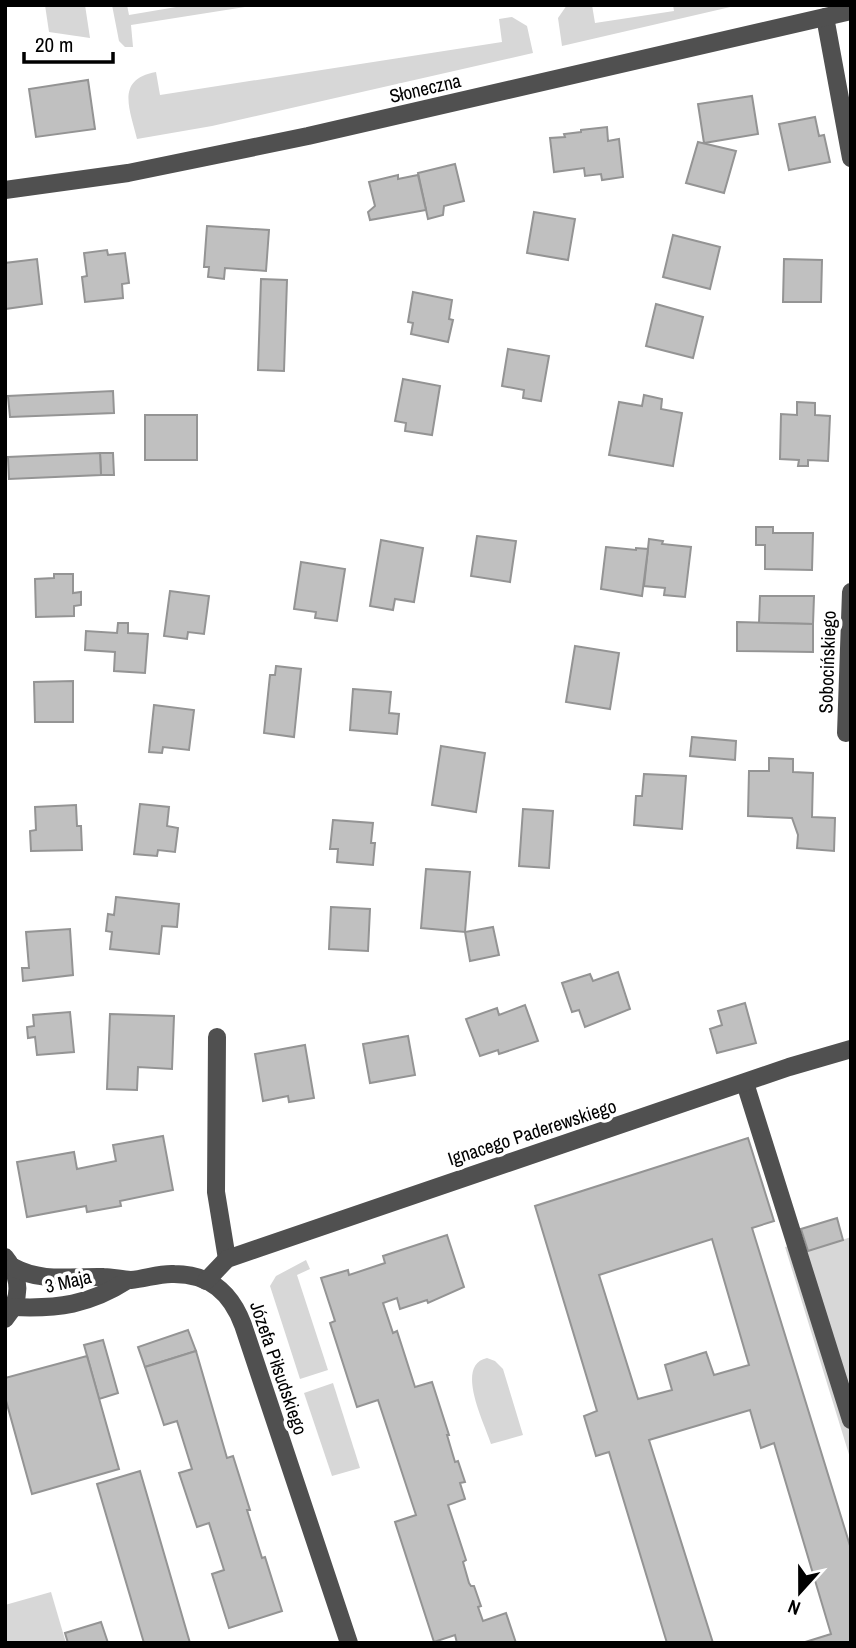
<svg xmlns="http://www.w3.org/2000/svg" width="856" height="1648" viewBox="0 0 856 1648" font-family="'Archivo Narrow',sans-serif">
	<style>
		.green { fill: #d7d7d7 }
		.building { fill: #c0c0c0; stroke: #949494; stroke-width: 2; fill-rule: evenodd }
		.lines { fill: none; stroke-linecap: round; stroke-linejoin: round }
		.minor { stroke: #505050; stroke-width: 18 }
		.labels { text-anchor: middle; stroke-width: 7; stroke-linejoin: round; paint-order: stroke }
		.street-label { font-size: 19px; fill: #000; stroke: #fff }
	</style>
	<rect width="100%" height="100%" fill="#fff"/>
	<g class="green">
		<path d="M45 5H85L90 38 49 32Z"/>
		<path d="M112 5H127L129 15 188 5H258L131 25 133 47H125L119 41Z"/>
		<path d="M567 5H592L595 23 674 11 673 5H739L562 46 558 18Z"/>
		<path d="M512 17 527 26 533 53 212 126 137 139C130 110 115 79 156 72L160 95 502 42 499 19Z"/>
		<path d="M851 1237V1461L785 1247 805 1241 808 1251Z"/>
		<path d="M306 1260 310 1269 297 1275 328 1370 300 1379 270 1286 276 1276Z"/>
		<path d="M487 1358 495 1361 503 1369 523 1435 491 1444C485 1424 454 1365 487 1358Z"/>
		<path d="M333 1383 360 1468 332 1476 304 1393Z"/>
		<path d="M51 1592 66 1643H5V1605Z"/>
	</g>
	<g class="building">
		<path d="M88 80 95 129 36 137 29 89Z"/>
		<path d="M752 96 758 134 704 143 698 104Z"/>
		<path d="M815 117 819 136 824 135 830 162 789 170 779 124Z"/>
		<path d="M607 127 608 141 619 139 623 177 602 180 601 174 585 176 584 168 554 172 550 138 565 137 564 134 581 132V130Z"/>
		<path d="M698 142 736 151 724 193 686 183Z"/>
		<path d="M455 164 464 201 444 206 443 215 428 219 418 173Z"/>
		<path d="M398 175V179L418 175 426 210 370 220 368 212 375 206 369 182Z"/>
		<path d="M534 212 575 219 568 260 527 253Z"/>
		<path d="M207 226 269 230 266 271 225 268 224 279 208 277 209 267H204Z"/>
		<path d="M673 235 720 247 710 289 663 277Z"/>
		<path d="M107 250 108 255 125 253 129 283 122 284 123 298 85 302 82 277 87 276 84 253Z"/>
		<path d="M37 259 42 304 5 309V263Z"/>
		<path d="M784 259 822 260 821 302H783Z"/>
		<path d="M261 279 287 280 284 371 258 370Z"/>
		<path d="M413 292 452 300 449 319 453 320 448 342 411 334 413 323 408 322Z"/>
		<path d="M656 304 703 317 693 358 646 346Z"/>
		<path d="M508 349 549 356 541 401 523 398 524 390 502 386Z"/>
		<path d="M403 379 440 386 432 435 405 431 406 423 395 421Z"/>
		<path d="M113 391 114 413 10 417 8 396Z"/>
		<path d="M644 395 662 399 661 409 682 413 673 466 609 455 619 402 642 406Z"/>
		<path d="M797 402 815 403V415L830 416 828 461 808 460V466H798L799 460 780 459 781 414 797 415Z"/>
		<rect x="145" y="415" width="52" height="45"/>
		<path d="M100 453H113L114 475H101Z"/>
		<path d="M100 453 101 475 9 479 8 457Z"/>
		<path d="M756 527H773V533H813L812 570 765 569V545H756Z"/>
		<path d="M477 536 516 541 510 582 471 576Z"/>
		<path d="M649 539 663 541 662 544 691 547 685 597 664 595 665 588 644 586Z"/>
		<path d="M381 540 423 548 414 602 395 599 393 610 370 606Z"/>
		<path d="M606 547 636 550V548L648 549 642 596 601 589Z"/>
		<path d="M301 562 345 569 337 621 315 618 316 612 294 609Z"/>
		<path d="M54 574H73V593L81 592V605L74 606V616L36 617 35 579 54 578Z"/>
		<path d="M170 591 209 596 204 634 188 632 187 639 164 636Z"/>
		<path d="M760 596H814L813 624 759 623Z"/>
		<path d="M737 622 813 624V652L737 651Z"/>
		<path d="M118 623H128V633L148 634 145 673 114 671 115 652 85 650 86 631 117 633Z"/>
		<path d="M575 646 619 653 610 709 566 702Z"/>
		<path d="M276 666 301 669 294 737 264 733 270 675H275Z"/>
		<path d="M73 681V722H35L34 682Z"/>
		<path d="M353 689 391 692 389 713 399 714 397 734 350 730Z"/>
		<path d="M154 705 194 710 189 750 163 747 162 753 149 752Z"/>
		<path d="M692 737 736 741 735 760 690 756Z"/>
		<path d="M441 746 485 753 476 812 432 805Z"/>
		<path d="M769 758 793 759V772L813 773 812 817 835 818 834 851 797 848 798 835 792 818 748 816 749 771H769Z"/>
		<path d="M644 774 686 776 682 829 634 825 636 796H642Z"/>
		<path d="M140 804 169 807 167 826 178 828 175 852 158 850 157 856 134 854Z"/>
		<path d="M76 805 77 826H81L82 850 31 851 30 831 36 830 35 807Z"/>
		<path d="M523 809 553 811 549 868 519 866Z"/>
		<path d="M333 820 373 823 371 843H375L373 865 337 862 338 849H330Z"/>
		<path d="M426 869 470 872 465 932 421 928Z"/>
		<path d="M116 897 179 904 177 927 162 926 159 954 110 949 112 932 106 931 108 914 114 915Z"/>
		<path d="M331 907 370 909 368 951 329 949Z"/>
		<path d="M493 927 499 955 470 961 465 932Z"/>
		<path d="M70 929 73 975 23 981 22 968H29L26 932Z"/>
		<path d="M618 972 630 1009 585 1027 579 1010 572 1012 562 983 590 974 593 981Z"/>
		<path d="M745 1003 756 1043 717 1053 710 1029 722 1025 718 1011Z"/>
		<path d="M525 1005 538 1041 499 1054 498 1050 480 1056 466 1019 497 1008 499 1015Z"/>
		<path d="M70 1012 74 1052 37 1055 35 1037 28 1038 27 1027 34 1026 33 1015Z"/>
		<path d="M110 1014 174 1016 172 1069 138 1067 137 1090 107 1089Z"/>
		<path d="M408 1036 415 1075 370 1083 363 1044Z"/>
		<path d="M305 1045 314 1098 289 1102 288 1096 263 1101 255 1054Z"/>
		<path d="M163 1136 173 1190 120 1201 121 1206 87 1212 86 1206 27 1217 17 1162 74 1152 77 1169 116 1161 113 1145Z"/>
		<path d="M748 1138 774 1221 752 1228 851 1549V1643H802L831 1634 774 1443 761 1448 750 1410 649 1440 713 1643H667L609 1452 596 1456 584 1416 597 1411 535 1206ZM712 1239 749 1365 714 1375 706 1352 665 1365 672 1390 638 1399 599 1275Z"/>
		<path d="M837 1218 843 1240 808 1251 801 1229Z"/>
		<path d="M447 1235 464 1287 428 1303 427 1300 400 1309 397 1298 383 1303 393 1333 397 1331 415 1387 432 1382 449 1435H447L455 1462 458 1461 465 1482 460 1483 465 1499 448 1505 466 1560 463 1562 469 1583 471 1586H474L481 1606 478 1607 483 1621 506 1613 516 1643H457L455 1635 434 1642 395 1522 416 1515 378 1400 357 1407 330 1323 335 1321 321 1278 348 1270 349 1275 385 1263 383 1256Z"/>
		<path d="M188 1330 196 1351 145 1367 138 1347Z"/>
		<path d="M103 1340 118 1393 99 1399 84 1345Z"/>
		<path d="M196 1351 227 1458 233 1456 250 1510H247L262 1558 265 1557 282 1611 229 1628 212 1574 224 1570 209 1523 197 1527 179 1473 192 1469 177 1421 164 1425 145 1367Z"/>
		<path d="M87 1356 119 1469 32 1494 5 1397V1378Z"/>
		<path d="M140 1471 190 1643H144L97 1484Z"/>
		<path d="M101 1622 108 1643H68L65 1633Z"/>
	</g>
	<g class="lines">
		<g class="minor">
			<path d="M825 17 851 158"/>
			<path d="M5 190 128 173 308 136 851 11"/>
			<path d="M846 733 851 592"/>
			<path d="M217 1037 216 1192 227 1259"/>
			<path d="M745 1083 851 1420"/>
			<path d="M5 1257C21 1277 22 1299 5 1319"/>
			<path d="M13 1267C42 1283 72 1276 104 1277 113 1277 122 1280 131 1280 145 1279 160 1273 174 1274 210 1274 231 1293 243 1325L349 1643"/>
			<path d="M206 1281 227 1259 259 1248 789 1067 851 1049"/>
			<path d="M13 1307C58 1309 89 1305 128 1280"/>
		</g>
	</g>
	<g class="labels">
		<g class="street-label">
			<text transform="translate(425 88) rotate(-13)" y="7">Słoneczna</text>
			<text transform="translate(827 662) rotate(-88)" y="7">Sobocińskiego</text>
			<text transform="translate(532 1132) rotate(-18)" y="7">Ignacego Paderewskiego</text>
			<text transform="translate(68 1281) rotate(-13)" y="7">3 Maja</text>
			<text transform="translate(279 1368) rotate(71)" y="7">Józefa Piłsudskiego</text>
		</g>
	</g>
	<rect width="856" height="1648" fill="none" stroke="#000000" stroke-width="14"/>
	<g transform="translate(800 1592) rotate(201)" stroke="#ffffff" stroke-width="5" paint-order="stroke">
	<path d="M0-5L12 26L0 18L-12 26Z" fill="#000000"/>
	<text y="-10" font-size="19" font-weight="bold" text-anchor="middle" fill="#000000">N</text>
	</g>
	<path d="M24 52v10h89v-10" fill="none" stroke="#000000" stroke-width="3.5"/>
	<text x="35" y="52" font-size="21" fill="#000000" stroke="#ffffff" stroke-width="5" paint-order="stroke">20 m</text>
</svg>
